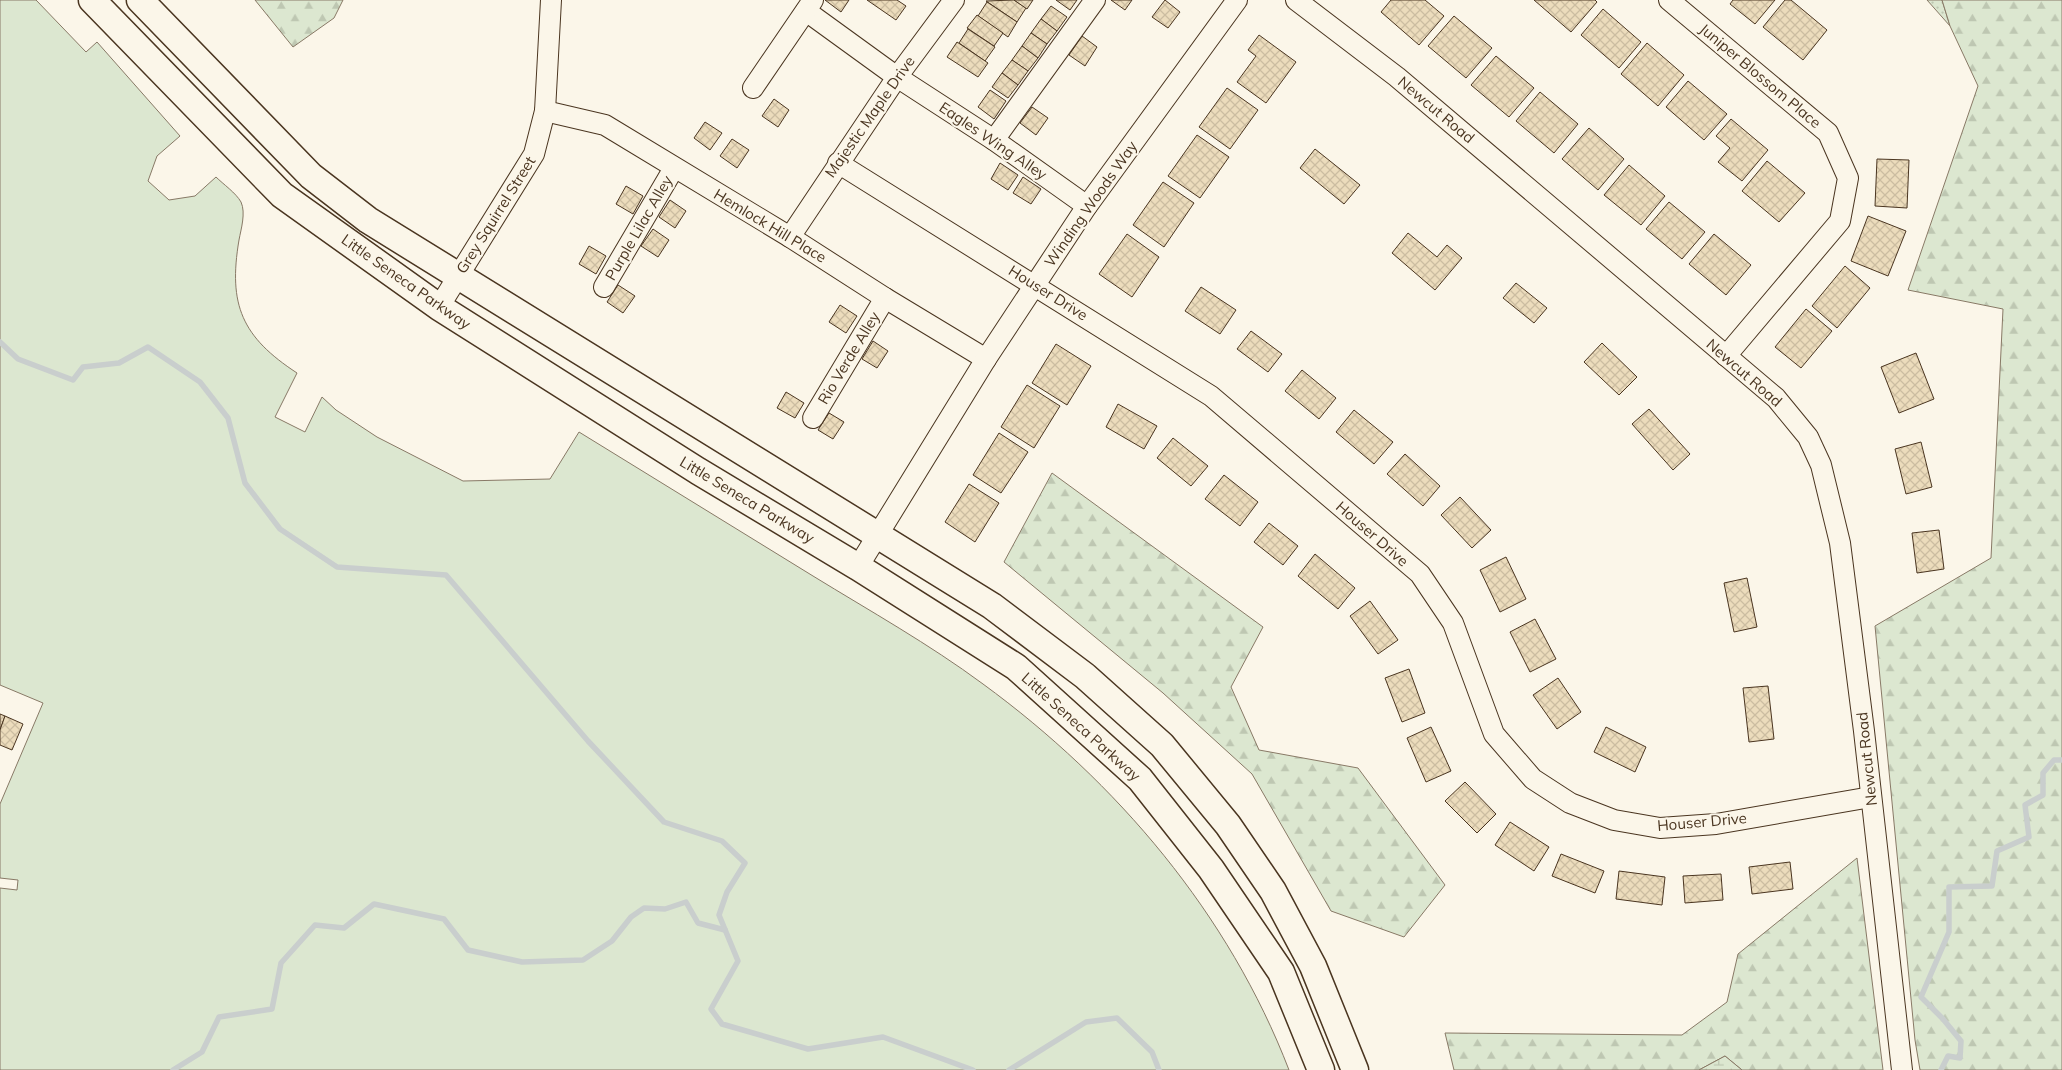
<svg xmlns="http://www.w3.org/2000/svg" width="2062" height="1070" viewBox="0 0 2062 1070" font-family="Mulish,sans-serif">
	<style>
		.grass { fill: url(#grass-dots); stroke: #887966 }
		.forest { fill: url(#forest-firs); stroke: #887966 }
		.wetland { fill: url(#wetland-marsh); stroke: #887966 }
		.green { fill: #dce7d0; stroke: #887966 }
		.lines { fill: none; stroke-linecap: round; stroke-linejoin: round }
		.stream { stroke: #c9cecd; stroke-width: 5.5 }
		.building { fill: url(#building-cross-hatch); stroke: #4a3520 }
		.minor-casing { stroke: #4a3520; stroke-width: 22 }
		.major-casing { stroke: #4a3520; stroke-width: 29 }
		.minor { stroke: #fbf6e9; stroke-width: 20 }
		.major { stroke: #fbf6e9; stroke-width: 26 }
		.labels { text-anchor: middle; stroke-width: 4; stroke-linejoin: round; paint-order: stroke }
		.street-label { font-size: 15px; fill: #4a3520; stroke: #fbf6e9 }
	</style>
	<defs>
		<pattern id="grass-dots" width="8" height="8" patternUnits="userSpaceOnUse" patternTransform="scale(1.25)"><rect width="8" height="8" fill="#dce7d0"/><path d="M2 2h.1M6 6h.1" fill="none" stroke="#bec7b2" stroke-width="1.8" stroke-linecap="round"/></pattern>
		<pattern id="forest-firs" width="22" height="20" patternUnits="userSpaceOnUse" patternTransform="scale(1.25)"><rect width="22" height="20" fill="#dce7d0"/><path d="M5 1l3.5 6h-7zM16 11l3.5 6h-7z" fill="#bec7b2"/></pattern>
		<pattern id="wetland-marsh" width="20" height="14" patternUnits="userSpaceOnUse" patternTransform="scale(1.25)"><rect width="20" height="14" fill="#dce7d0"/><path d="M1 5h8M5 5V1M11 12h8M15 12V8" fill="none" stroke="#bec7b2"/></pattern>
		<pattern id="building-cross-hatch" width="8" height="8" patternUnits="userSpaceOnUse" patternTransform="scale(1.25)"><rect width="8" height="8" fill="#ecdcbc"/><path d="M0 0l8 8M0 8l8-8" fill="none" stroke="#ccbda1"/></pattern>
	</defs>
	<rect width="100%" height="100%" fill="#fbf6e9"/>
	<path class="grass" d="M1927 0H1942L1950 26Z"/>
	<g class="forest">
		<path d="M255 0H343L334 18 293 47Z"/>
		<path d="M1942 0H2062V1070H1920L1915 1040 1875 626 1991 558 2003 309 1908 290 1978 86 1950 26Z"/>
		<path d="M1052 473 1263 627 1231 687 1259 750 1358 768 1445 885 1404 937 1331 911 1252 774 1163 693 1004 562Z"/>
		<path d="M1857 858 1883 1070H1742L1725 1056 1699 1070H1454L1445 1033 1682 1035 1727 1002 1738 954Z"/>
	</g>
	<path class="wetland" d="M1725 1056 1742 1070H1699Z"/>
	<path class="green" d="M0 0H36L86 52 97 42 180 136 157 156 148 181 169 200 195 196 216 177C223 184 236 193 241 202 246 213 241 229 239 240 228 305 242 337 297 373L275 417 305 432 322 397 336 410 377 437 463 481 550 479 579 432C657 480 735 528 813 576 870 611 929 644 983 684 1117 782 1229 914 1289 1070H0V888L17 890 18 880 0 878V804L43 703 0 685Z"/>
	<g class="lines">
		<g class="stream">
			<path d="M0 342 18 359 73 380 83 367 119 363 148 347 200 382 228 418 245 483 280 529 337 567 446 575 588 741 664 822 722 841 745 863 727 892 719 915 738 961 711 1009 722 1024 808 1049 883 1037 973 1070"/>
			<path d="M173 1070 202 1052 219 1017 272 1009 281 963 315 925 344 928 374 904 444 919 468 950 522 962 583 960 612 941 631 917 644 908 665 909 686 902 698 923 725 930"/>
			<path d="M1009 1070 1086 1022 1117 1018 1152 1052 1159 1070"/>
			<path d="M1941 1070 1948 1056 1960 1058 1961 1041 1943 1019 1921 997 1949 932V887L1992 886 1997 851 2029 837 2025 805 2043 795V773L2054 760H2062"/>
		</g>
	</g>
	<g class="building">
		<path d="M825 0H849L841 12Z"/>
		<path d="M867 0H897L906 6 896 20Z"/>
		<path d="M1014 0 1026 8 1017 22 986 1Z"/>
		<path d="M1014 0H1033L1027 9Z"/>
		<path d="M1056 0H1077L1070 10Z"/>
		<path d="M1111 0H1132L1125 10Z"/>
		<path d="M1165 0 1180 12 1168 28 1152 17Z"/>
		<path d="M1391 0H1425L1444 16 1419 45 1381 12Z"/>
		<path d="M1534 0H1595L1597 2 1571 32Z"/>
		<path d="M1733 0H1775L1755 24 1730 4Z"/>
		<path d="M1785 0H1791L1827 30 1803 60 1763 27Z"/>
		<path d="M987 2 1017 22 1008 37 978 16Z"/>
		<path d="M1051 6 1067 17 1057 31 1041 19Z"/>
		<path d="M1603 9 1641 42 1619 68 1581 35Z"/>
		<path d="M977 15 1003 33 994 46 967 28Z"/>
		<path d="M1454 16 1492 48 1466 78 1428 46Z"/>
		<path d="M1041 19 1057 31 1047 44 1031 33Z"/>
		<path d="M968 29 995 47 985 61 959 43Z"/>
		<path d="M1031 33 1047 44 1038 58 1022 46Z"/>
		<path d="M1259 35 1296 62 1266 103 1237 82 1256 56 1248 50Z"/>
		<path d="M1082 36 1097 47 1085 66 1069 55Z"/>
		<path d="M957 42 988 63 978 77 947 57Z"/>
		<path d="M1647 43 1684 75 1658 106 1621 74Z"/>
		<path d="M1022 46 1038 58 1028 71 1012 60Z"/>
		<path d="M1496 56 1534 88 1509 117 1471 85Z"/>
		<path d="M1012 60 1028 71 1018 85 1002 73Z"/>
		<path d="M1002 73 1018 85 1008 98 992 87Z"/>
		<path d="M1688 81 1727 114 1704 140 1666 107Z"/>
		<path d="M1227 88 1258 110 1230 149 1199 127Z"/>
		<path d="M990 90 1006 101 994 119 978 107Z"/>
		<path d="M1540 92 1578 124 1554 153 1516 121Z"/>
		<path d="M774 99 789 110 778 127 762 116Z"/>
		<path d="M1032 107 1048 118 1036 135 1020 123Z"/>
		<path d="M1731 119 1768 150 1742 181 1718 162 1730 148 1716 136Z"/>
		<path d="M705 122 722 133 710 150 694 138Z"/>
		<path d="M1589 128 1624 159 1598 190 1562 159Z"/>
		<path d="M1197 135 1229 157 1200 198 1168 176Z"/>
		<path d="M732 139 749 150 737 168 720 156Z"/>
		<path d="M1315 149 1360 185 1344 204 1300 168Z"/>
		<path d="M1877 159 1909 160 1907 208 1875 206Z"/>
		<path d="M1767 161 1805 193 1779 222 1742 191Z"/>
		<path d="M1000 163 1018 175 1008 190 991 179Z"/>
		<path d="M1629 165 1665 196 1641 225 1604 195Z"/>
		<path d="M1023 177 1041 189 1031 204 1013 193Z"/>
		<path d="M1163 182 1194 203 1164 247 1133 225Z"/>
		<path d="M626 186 643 196 633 214 616 204Z"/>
		<path d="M670 200 686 211 675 228 659 217Z"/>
		<path d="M1669 202 1705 232 1682 259 1646 229Z"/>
		<path d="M1868 216 1906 231 1888 276 1851 261Z"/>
		<path d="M653 229 669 240 658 257 641 246Z"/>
		<path d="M1408 233 1437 257 1447 245 1462 258 1435 290 1392 253Z"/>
		<path d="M1127 234 1159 257 1132 297 1099 274Z"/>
		<path d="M1714 234 1751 265 1726 295 1689 264Z"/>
		<path d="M589 246 606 256 596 274 579 264Z"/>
		<path d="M1845 266 1870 288 1837 328 1812 306Z"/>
		<path d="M1516 283 1547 308 1534 323 1503 298Z"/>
		<path d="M618 285 635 296 623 313 607 302Z"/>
		<path d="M1201 287 1236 310 1220 334 1185 311Z"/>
		<path d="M840 305 857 316 846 333 829 322Z"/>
		<path d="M1806 309 1832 331 1801 368 1775 347Z"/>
		<path d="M1251 331 1282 354 1268 372 1237 349Z"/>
		<path d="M873 341 888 351 877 368 862 359Z"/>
		<path d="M1602 343 1637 377 1619 395 1584 362Z"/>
		<path d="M1056 344 1091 366 1067 405 1032 383Z"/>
		<path d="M1916 353 1934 399 1899 413 1881 367Z"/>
		<path d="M1302 370 1336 398 1319 419 1285 391Z"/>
		<path d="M1027 385 1060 406 1034 448 1001 427Z"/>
		<path d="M786 392 804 403 795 418 777 408Z"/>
		<path d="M1118 404 1157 426 1144 449 1106 427Z"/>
		<path d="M1649 409 1690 454 1673 470 1632 424Z"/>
		<path d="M1354 410 1393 442 1374 464 1336 432Z"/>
		<path d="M829 413 844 422 833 439 818 430Z"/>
		<path d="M999 433 1028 452 1001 493 973 475Z"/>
		<path d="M1173 438 1208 466 1191 486 1157 458Z"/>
		<path d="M1921 442 1932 487 1906 494 1895 449Z"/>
		<path d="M1405 454 1440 486 1423 506 1387 474Z"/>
		<path d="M1224 475 1258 502 1240 526 1205 499Z"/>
		<path d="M969 484 999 503 975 542 945 522Z"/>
		<path d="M1460 497 1491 530 1472 548 1441 515Z"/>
		<path d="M1269 523 1298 546 1283 565 1254 542Z"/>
		<path d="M1939 530 1944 569 1917 573 1912 533Z"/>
		<path d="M1315 554 1355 588 1338 609 1298 576Z"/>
		<path d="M1506 557 1526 599 1500 612 1480 570Z"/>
		<path d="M1747 578 1757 627 1734 632 1724 583Z"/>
		<path d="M1370 601 1398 640 1378 654 1350 616Z"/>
		<path d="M1535 619 1556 659 1530 672 1510 632Z"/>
		<path d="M1409 669 1425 713 1402 722 1385 678Z"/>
		<path d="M1558 678 1581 712 1557 729 1533 695Z"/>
		<path d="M1768 686 1774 739 1749 742 1743 688Z"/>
		<path d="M0 714 5 716 0 730Z"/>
		<path d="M5 716 23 724 12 750 0 745V730Z"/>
		<path d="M1431 727 1451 771 1426 782 1407 738Z"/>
		<path d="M1606 727 1646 747 1635 772 1594 752Z"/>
		<path d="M1465 782 1496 814 1477 833 1445 801Z"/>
		<path d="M1510 822 1549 847 1534 871 1495 845Z"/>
		<path d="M1561 854 1604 871 1595 893 1552 876Z"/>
		<path d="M1790 862 1793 889 1752 894 1749 867Z"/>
		<path d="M1619 871 1665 877 1662 905 1616 899Z"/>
		<path d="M1721 874 1723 900 1685 903 1683 876Z"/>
	</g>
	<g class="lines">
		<defs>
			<g id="minor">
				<path d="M1296 0 1397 77 1776 398 1808 437 1821 465 1840 543 1864 731 1902 1070"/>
				<path d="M1669 0 1828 133 1848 178 1840 221 1726 356"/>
				<path d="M806 11 897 77 994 140 1087 206"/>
				<path d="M753 88 813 0"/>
				<path d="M545 111 605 125 790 237 885 298 986 359"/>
				<path d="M994 140 1095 0"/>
				<path d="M838 163 1211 396 1420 574 1453 623 1494 734 1533 779 1570 803 1614 820 1660 828 1716 824 1871 797"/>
				<path d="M790 237 897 77 954 0"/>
				<path d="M604 287 674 168"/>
				<path d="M439 307 534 154 545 111 551 0"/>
				<path d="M813 418 885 298"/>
				<path d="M858 567 986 359 1087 206 1237 0"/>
			</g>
			<g id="major">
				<path d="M92 0 282 195 439 307 698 471 858 567 1016 667 1140 779 1211 869 1281 972 1321 1070"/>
				<path d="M140 0 311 176 368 220 992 606 1085 676 1162 745 1228 825 1273 891 1313 966 1355 1070"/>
			</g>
		</defs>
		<use href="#minor" class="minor-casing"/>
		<use href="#major" class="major-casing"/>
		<use href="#minor" class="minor"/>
		<use href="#major" class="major"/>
	</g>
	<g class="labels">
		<g class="street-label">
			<text transform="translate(1760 76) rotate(40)" y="5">Juniper Blossom Place</text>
			<text transform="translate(1436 110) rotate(40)" y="5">Newcut Road</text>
			<text transform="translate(870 117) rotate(-55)" y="5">Majestic Maple Drive</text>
			<text transform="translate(993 141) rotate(34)" y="5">Eagles Wing Alley</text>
			<text transform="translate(1091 204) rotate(-55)" y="5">Winding Woods Way</text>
			<text transform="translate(496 215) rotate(-58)" y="5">Grey Squirrel Street</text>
			<text transform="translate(770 226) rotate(31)" y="5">Hemlock Hill Place</text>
			<text transform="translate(639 228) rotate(-60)" y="5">Purple Lilac Alley</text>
			<text transform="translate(406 282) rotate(35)" y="5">Little Seneca Parkway</text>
			<text transform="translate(1048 293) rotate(32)" y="5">Houser Drive</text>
			<text transform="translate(849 358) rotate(-59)" y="5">Rio Verde Alley</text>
			<text transform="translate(1744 373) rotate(41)" y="5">Newcut Road</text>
			<text transform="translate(747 500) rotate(31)" y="5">Little Seneca Parkway</text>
			<text transform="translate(1372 534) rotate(41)" y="5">Houser Drive</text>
			<text transform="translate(1081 727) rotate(42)" y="5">Little Seneca Parkway</text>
			<text transform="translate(1867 759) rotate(-96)" y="5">Newcut Road</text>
			<text transform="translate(1702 822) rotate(-5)" y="5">Houser Drive</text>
		</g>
	</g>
</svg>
